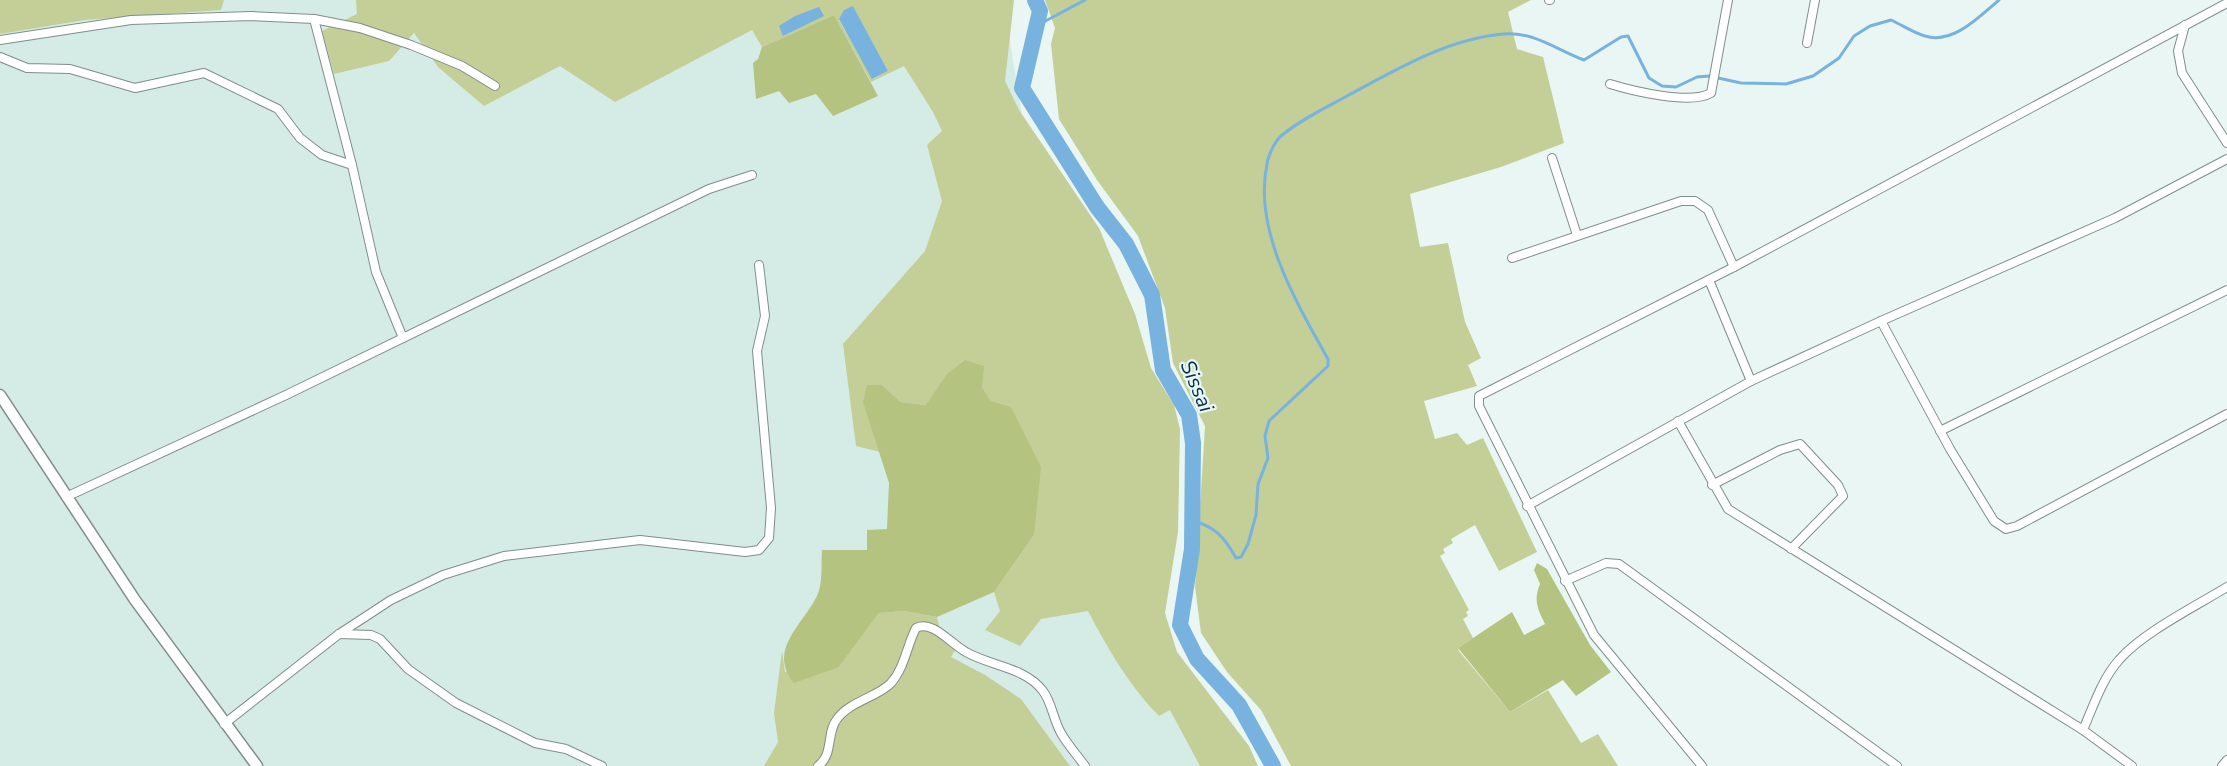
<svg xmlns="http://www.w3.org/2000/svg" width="2227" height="766" viewBox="0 0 2227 766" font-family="'Nunito Sans',sans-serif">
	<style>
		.built { fill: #d5ebe6 }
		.green { fill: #c3cf97; fill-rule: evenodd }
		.forest { fill: #b5c381 }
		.water { fill: #78b2de }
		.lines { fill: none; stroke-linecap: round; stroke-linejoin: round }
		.stream { stroke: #78b2de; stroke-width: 3 }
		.river { stroke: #78b2de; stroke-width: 16 }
		.street-casing { stroke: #818d8a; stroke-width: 10 }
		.secondary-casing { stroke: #818d8a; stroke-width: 13 }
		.street { stroke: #fff; stroke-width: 8 }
		.secondary { stroke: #fff; stroke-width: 10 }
		.labels { text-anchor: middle; stroke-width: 4.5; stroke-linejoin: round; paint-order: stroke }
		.water-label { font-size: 21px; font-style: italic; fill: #00304d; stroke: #e9f6f3 }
	</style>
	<rect width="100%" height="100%" fill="#e9f6f3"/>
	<path class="built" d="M0 0H1003L1026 139 1153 618 1240 766H0Z"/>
	<g class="green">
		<path d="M0 0H224L221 10 85 20 0 34Z"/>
		<path d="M356 0H1014L1005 81 1019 110 1099 228 1135 314 1151 368 1174 405 1180 429 1178 532 1165 613 1177 652 1249 746 1258 766H1200L1170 710 1159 716C1129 686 1108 649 1088 611L1041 619 1020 646 985 630 1000 611 994 592 1034 535 991 401 982 387 946 375 927 405 901 402 882 385 876 438 880 452 856 446 843 344 925 251 942 201 927 145 942 131 933 112 904 66 871 82 834 15 762 47 752 30 615 102 560 66 484 106 438 67 414 33 389 61 334 74 322 31 357 14ZM853 6 888 71 873 79 839 20Z"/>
		<path d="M1045 0H1531L1508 12 1517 49 1543 57 1564 143 1501 167 1410 194 1420 247 1448 243 1465 322 1481 358 1468 365 1477 386 1424 401 1435 439 1457 433 1467 445 1483 438 1537 552 1499 571 1475 525 1451 539 1453 543 1443 549 1445 553 1440 556 1469 610 1466 612 1468 616 1463 619 1473 638 1458 648 1459 651 1510 712 1548 690 1581 743 1598 734 1618 766H1291L1261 710 1227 672 1201 633 1195 587 1205 426 1173 363 1165 308 1138 236 1097 180 1059 119 1051 44 1055 28Z"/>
		<path d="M904 611 937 617 943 641 955 650 951 657 985 675 1021 699 1070 766H764L778 742 774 713 782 651 785 672 839 667 879 613Z"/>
	</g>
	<g class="forest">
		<path d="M834 15 878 96 833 116 816 94 789 103 779 91 756 99 753 63 758 59 762 47Z"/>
		<path d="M965 360 984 366 982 387 991 401 1011 407 1041 467 1034 535 994 592 937 617 904 611 879 613 839 667 794 683C767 650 802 626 817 596 823 584 821 563 822 550H867V530L887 529 889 483 863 402 867 385H882L901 402 926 405 946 375Z"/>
		<path d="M1537 563 1547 569 1590 645 1611 672 1576 696 1563 680 1510 712 1458 648 1512 612 1524 635 1545 624C1538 610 1533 600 1540 584L1534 570Z"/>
	</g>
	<g class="water">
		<path d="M853 6 888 71 872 79 839 19 844 10Z"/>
		<path d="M819 7 824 16 783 36 779 26 795 16Z"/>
	</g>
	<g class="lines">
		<g class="stream">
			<path d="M1036 26 1085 0"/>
			<path d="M1192 521C1215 526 1225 538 1236 558L1241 557 1248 544 1256 515 1258 484 1268 458 1265 436 1269 421 1328 366V359C1296 302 1253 230 1267 164 1268 156 1275 141 1281 136 1300 120 1325 108 1347 96 1395 70 1447 39 1503 34 1533 31 1557 50 1584 60L1621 37 1628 36 1649 78 1662 86 1676 87 1697 77 1709 76 1741 83 1786 84 1813 76 1839 58 1854 36 1870 26 1891 20C1902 25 1914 33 1925 36 1953 45 1980 16 1999 0"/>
		</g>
		<path class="river" d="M1035 0 1040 11 1022 88 1097 207 1126 244 1152 295 1163 370 1189 415 1193 443 1192 549 1180 625 1197 659 1239 705 1273 766"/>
		<defs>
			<g id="street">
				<path d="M1549 0H1550"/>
				<path d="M314 19 352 165 376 272 403 338"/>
				<path d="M2185 25 2178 51 2182 73 2227 143"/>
				<path d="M0 40 131 20 251 16 314 19 360 28 411 45 462 66 495 86"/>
				<path d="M1807 43 1815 0"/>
				<path d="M0 57 27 68 70 69 135 88 204 73 278 109 300 138 322 155 352 165"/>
				<path d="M1610 84C1633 91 1690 105 1711 93L1728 0"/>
				<path d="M1552 158 1577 235"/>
				<path d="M1512 258 1681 201H1695L1708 210 1734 267"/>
				<path d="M1709 280 1751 381"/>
				<path d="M1881 321 1950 449 1994 521 2006 529 2017 526 2227 414"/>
				<path d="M1678 421 1728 509 2083 730"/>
				<path d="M1940 431 2227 290"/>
				<path d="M1712 485 1780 450 1800 444 1838 485 1843 496 1791 549"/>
				<path d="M66 497 286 395 709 189 752 175"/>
				<path d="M1527 506 1751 381 1881 321 2115 218 2227 159"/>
				<path d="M1565 581 1606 563 1619 564 1897 766"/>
				<path d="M339 634 371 635 380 639 408 669 456 703 535 743 566 749 602 766"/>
				<path d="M224 724 339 634 391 600 443 575 504 556 640 540 745 552 759 550 769 538 771 508 757 351 765 316 759 265"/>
				<path d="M818 766C834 754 826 733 837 719 850 701 878 697 891 683 905 667 907 645 916 628 932 619 952 645 966 652 990 666 1025 667 1043 691 1052 703 1053 719 1061 733 1067 744 1077 755 1085 766"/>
				<path d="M1702 766 1594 635 1479 406V396L1734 267 2227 3"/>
				<path d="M2132 766 2083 730C2093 707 2102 679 2119 660 2142 633 2196 606 2227 587"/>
				<path d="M2222 766 2227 760"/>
			</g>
			<path id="secondary" d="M0 395 135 600 257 766"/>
		</defs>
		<use href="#street" class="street-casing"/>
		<use href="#secondary" class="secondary-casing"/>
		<use href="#street" class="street"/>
		<use href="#secondary" class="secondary"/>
	</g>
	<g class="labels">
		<g class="water-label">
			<text transform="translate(1197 386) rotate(67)" y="7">Sissai</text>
		</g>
	</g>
</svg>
